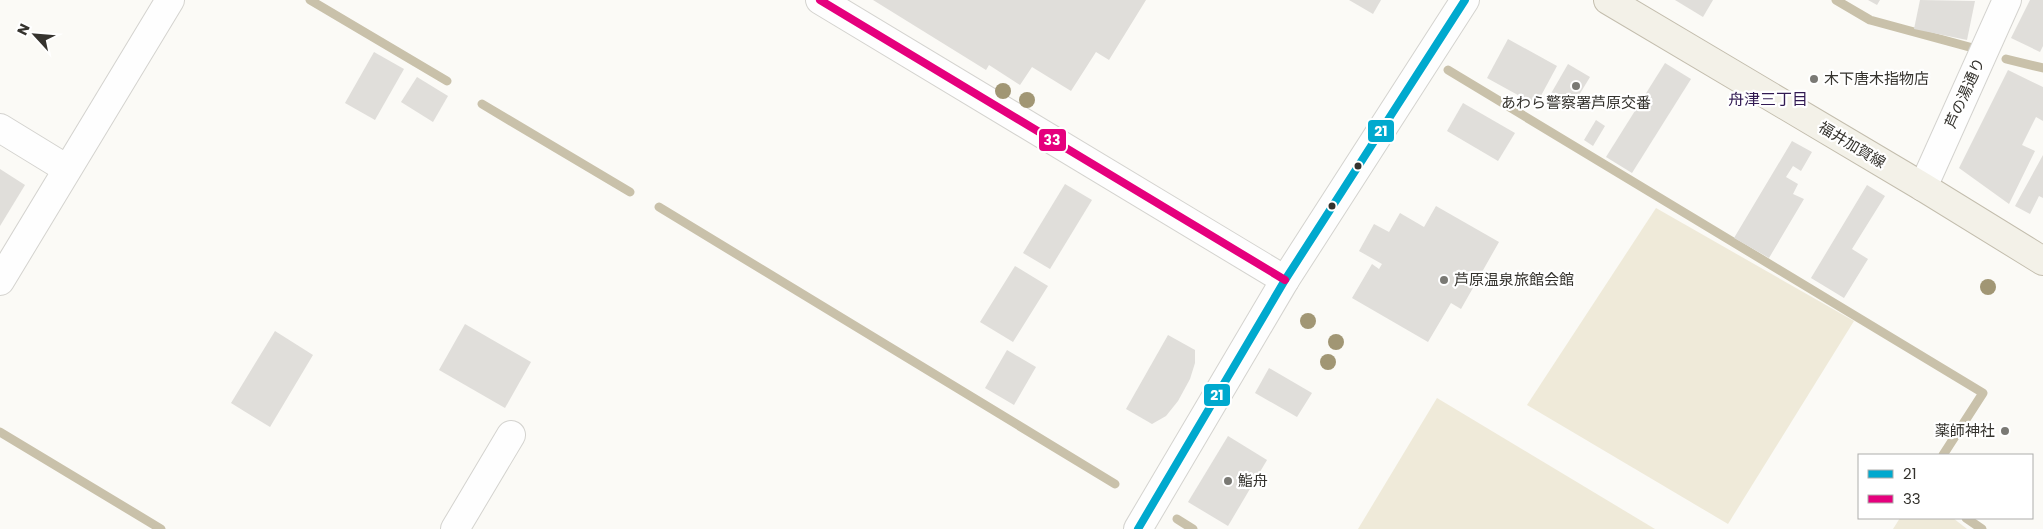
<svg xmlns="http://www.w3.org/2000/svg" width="2043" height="529" viewBox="0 0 2043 529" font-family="Poppins,'Noto Sans JP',sans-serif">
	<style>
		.green { fill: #efead9 }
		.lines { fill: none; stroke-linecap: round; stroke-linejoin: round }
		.stream { stroke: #c9c1aa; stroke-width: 9 }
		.building { fill: #e0deda }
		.minor-casing { stroke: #d4d3cf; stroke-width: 30 }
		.major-casing { stroke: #c3bdad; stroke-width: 30 }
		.minor { stroke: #fefefe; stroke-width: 28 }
		.major { stroke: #f3f1e8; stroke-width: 28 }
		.bus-1-casing { stroke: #fff; stroke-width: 11 }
		.bus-2-casing { stroke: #fff; stroke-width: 11 }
		.bus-1 { stroke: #00a9ce; stroke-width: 8 }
		.bus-2 { stroke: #e5007d; stroke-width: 8 }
		.tree { fill: #a19674 }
		.poi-dot { fill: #7a7974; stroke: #fff; stroke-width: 2 }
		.bus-dot { fill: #35332e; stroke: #fff; stroke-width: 2 }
		.labels { text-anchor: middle; stroke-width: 4.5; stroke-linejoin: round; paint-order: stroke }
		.poi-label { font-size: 15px; fill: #35332e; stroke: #fff; text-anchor: start }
		.street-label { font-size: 15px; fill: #35332e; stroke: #fff }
		.neighbourhood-label { font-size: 16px; fill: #321a53; stroke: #fff }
		.line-badge { stroke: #fff; stroke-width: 2 }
		.badge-label { font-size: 14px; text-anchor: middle; font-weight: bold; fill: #fff }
	</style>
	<rect width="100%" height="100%" fill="#fbfaf6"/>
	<g class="green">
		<path d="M1656 208 1854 321 1728 524 1527 405Z"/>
		<path d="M1437 398 1655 529H1358Z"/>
		<path d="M1900 518H1953L1967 529H1893Z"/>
	</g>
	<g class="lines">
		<g class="stream">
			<path d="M310 0 447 81"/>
			<path d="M1836 0 1870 20 1973 48"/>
			<path d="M2006 59 2043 68"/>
			<path d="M1448 70 1983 393 1943 455"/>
			<path d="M482 104 630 192"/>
			<path d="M659 207 1115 484"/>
			<path d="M0 432 161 529"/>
			<path d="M1966 518 1982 529"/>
			<path d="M1177 519 1193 529"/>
		</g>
	</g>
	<g class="building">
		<path d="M873 0H1146L1109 60 1096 52 1071 91 1032 67 1020 85 989 65 986 70Z"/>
		<path d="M1349 0H1381L1373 14Z"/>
		<path d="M1675 0H1713L1703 17Z"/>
		<path d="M1868 0H1880L1877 5Z"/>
		<path d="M1920 0 1975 1 1967 40 1914 29Z"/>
		<path d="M2030 0H2043V46L2040 52 2011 38Z"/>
		<path d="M1508 39 1557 66 1536 105 1487 78Z"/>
		<path d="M374 52 404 69 375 120 345 103Z"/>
		<path d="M1665 63 1691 79 1632 173 1606 157Z"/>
		<path d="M1568 64 1590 77 1570 110 1549 97Z"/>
		<path d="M2008 70 2043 87V121L2036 117 2022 145 2035 151 2009 204 1959 168Z"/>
		<path d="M417 77 448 96 433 122 401 102Z"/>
		<path d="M1463 103 1515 133 1498 161 1447 131Z"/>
		<path d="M1596 120 1605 126 1593 146 1584 140Z"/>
		<path d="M1792 141 1812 152 1801 171 1793 166 1786 177 1798 184 1793 194 1804 199 1769 258 1734 238Z"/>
		<path d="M2043 155V198L2039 196 2030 214 2015 206Z"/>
		<path d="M0 169 25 185 0 226Z"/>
		<path d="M1065 184 1092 200 1050 269 1023 253Z"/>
		<path d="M1867 185 1885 196 1852 249 1868 259 1844 298 1811 278Z"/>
		<path d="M1436 206 1499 242 1461 309 1451 303 1428 342 1352 298 1372 264 1379 269 1382 264 1359 251 1374 224 1389 232 1400 213 1424 227Z"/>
		<path d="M1015 266 1048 286 1013 342 980 322Z"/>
		<path d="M465 324 531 362 505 408 439 370Z"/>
		<path d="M275 331 313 355 270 427 231 403Z"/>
		<path d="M1168 335 1195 350V363L1190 379 1178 401 1166 416 1152 424 1126 409Z"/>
		<path d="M1007 350 1036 367 1014 405 985 388Z"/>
		<path d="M1269 368 1312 393 1297 417 1255 393Z"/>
		<path d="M1228 436 1267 460 1228 526 1188 502Z"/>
	</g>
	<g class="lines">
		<defs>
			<g id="minor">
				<path d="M820 0 1285 280"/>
				<path d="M0 128 67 169"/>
				<path d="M1923 187 2007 0"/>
				<path d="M0 281 170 0"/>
				<path d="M455 529 511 435"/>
				<path d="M1138 529 1285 280 1465 0"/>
			</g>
			<path id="major" d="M1608 0 1923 187 2043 261"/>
		</defs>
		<use href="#minor" class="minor-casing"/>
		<use href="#major" class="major-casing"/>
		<use href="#minor" class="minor"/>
		<use href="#major" class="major"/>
		<defs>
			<path id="bus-1" d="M1138 529 1285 280 1465 0"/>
			<path id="bus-2" d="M820 0 1285 280"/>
		</defs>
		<use href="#bus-1" class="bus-1-casing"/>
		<use href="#bus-2" class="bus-2-casing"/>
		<use href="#bus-1" class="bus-1"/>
		<use href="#bus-2" class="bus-2"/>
	</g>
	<g class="tree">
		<circle cx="1003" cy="91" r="8"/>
		<circle cx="1027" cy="100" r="8"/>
		<circle cx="1988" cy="287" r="8"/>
		<circle cx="1308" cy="321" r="8"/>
		<circle cx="1336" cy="342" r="8"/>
		<circle cx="1328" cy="362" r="8"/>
	</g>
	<g class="poi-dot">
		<circle cx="1814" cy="79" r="5"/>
		<circle cx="1576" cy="86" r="5"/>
		<circle cx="1444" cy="280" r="5"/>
		<circle cx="2005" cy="431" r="5"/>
		<circle cx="1228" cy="481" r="5"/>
	</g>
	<g class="bus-dot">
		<circle cx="1358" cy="166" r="4.5"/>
		<circle cx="1332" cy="206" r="4.5"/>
	</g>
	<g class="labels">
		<g class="poi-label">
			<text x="1824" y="84">木下唐木指物店</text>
			<text x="1576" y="108" text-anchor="middle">あわら警察署芦原交番</text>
			<text x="1454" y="285">芦原温泉旅館会館</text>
			<text x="1995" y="436" text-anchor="end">薬師神社</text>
			<text x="1238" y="486">鮨舟</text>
		</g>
		<g class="street-label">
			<text transform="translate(1965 93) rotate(-66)" y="5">芦の湯通り</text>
			<text transform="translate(1852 145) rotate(31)" y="5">福井加賀線</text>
		</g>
		<g class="neighbourhood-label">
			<text x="1768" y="105">舟津三丁目</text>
		</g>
	</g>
	<g class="line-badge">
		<rect x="1367" y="119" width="28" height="24" rx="5" fill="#00a9ce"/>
		<rect x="1038" y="128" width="29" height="24" rx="5" fill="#e5007d"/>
		<rect x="1203" y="383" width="28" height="24" rx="5" fill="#00a9ce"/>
	</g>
	<g class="badge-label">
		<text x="1381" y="136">21</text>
		<text x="1052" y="145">33</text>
		<text x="1217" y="400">21</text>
	</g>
	<rect x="1858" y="454" width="175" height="65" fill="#ffffff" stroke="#aeadab"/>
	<rect x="1868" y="470" width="25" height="8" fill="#00a9ce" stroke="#aeadab"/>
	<text x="1903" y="479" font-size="15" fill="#35332e">21</text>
	<rect x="1868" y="495" width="25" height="8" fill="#e5007d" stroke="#aeadab"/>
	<text x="1903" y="504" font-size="15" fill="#35332e">33</text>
	<g transform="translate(35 35) rotate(296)" stroke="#ffffff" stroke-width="4" paint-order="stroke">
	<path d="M0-4L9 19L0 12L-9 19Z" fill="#35332e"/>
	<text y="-8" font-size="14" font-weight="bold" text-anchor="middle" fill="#35332e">N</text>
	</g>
</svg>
